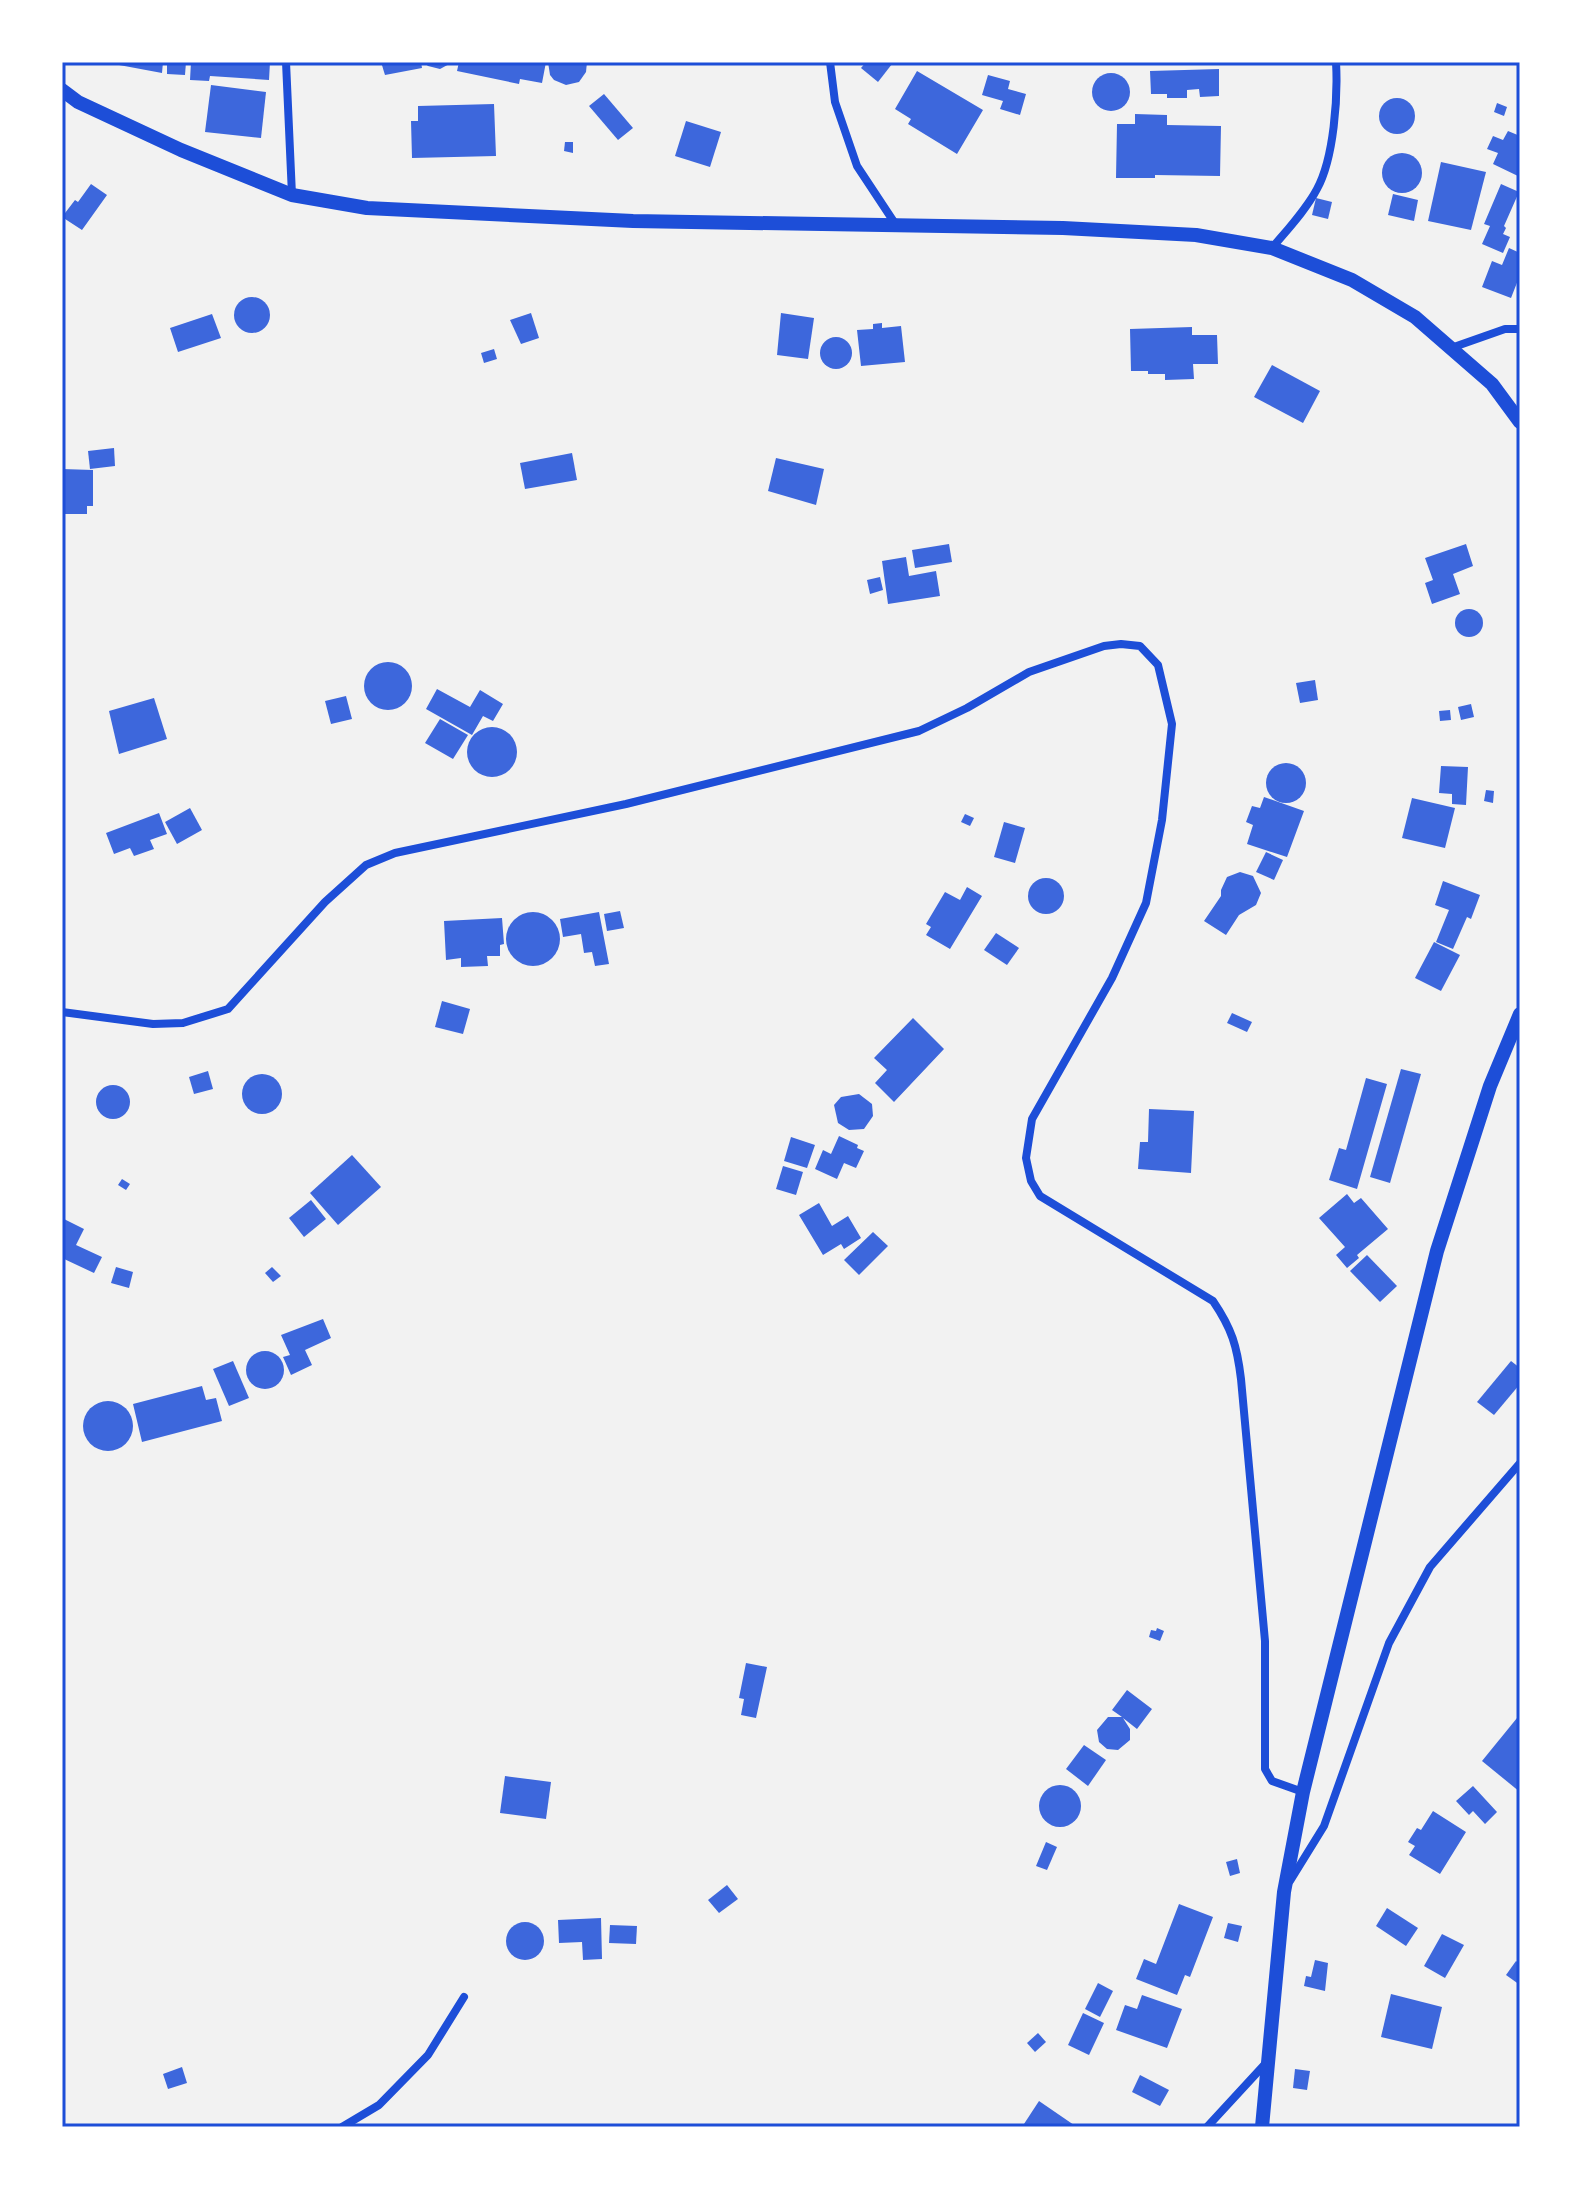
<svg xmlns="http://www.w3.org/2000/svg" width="1582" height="2189" viewBox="0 0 1582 2189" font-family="Figtree,sans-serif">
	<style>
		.building { fill: #3d67dc }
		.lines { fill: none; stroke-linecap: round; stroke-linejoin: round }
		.minor { stroke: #1d4ed8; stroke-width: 8 }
		.tertiary { stroke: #1d4ed8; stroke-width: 14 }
		.neatline { fill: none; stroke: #1d4ed8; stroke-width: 3 }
	</style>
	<rect width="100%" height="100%" fill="#f2f2f2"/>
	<g class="building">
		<path d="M103 62H163L162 73Z"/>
		<path d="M167 62H186L185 75 167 74Z"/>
		<path d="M191 62H270L269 80 210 76 209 81 190 80Z"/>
		<path d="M381 62H421L422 68 385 75Z"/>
		<path d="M423 62H453L440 69 428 66Z"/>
		<path d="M459 62H546L542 83 520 79 519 84 457 71Z"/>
		<path d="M548 62H587L586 72 579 82 566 85 554 80 550 75Z"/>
		<path d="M866 62H889L892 64 878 82 861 68Z"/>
		<path d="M1219 69V96L1200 97 1199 89 1187 90V98H1167V94H1151L1150 71Z"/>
		<path d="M917 71 983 110 957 154 908 124 911 119 895 109Z"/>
		<circle cx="1111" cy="92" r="19"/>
		<path d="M988 75 1010 81 1008 89 1026 94 1020 115 1000 109 1003 101 982 95Z"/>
		<path d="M211 85 266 92 261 138 205 132Z"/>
		<path d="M604 94 633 128 618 140 589 106Z"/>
		<circle cx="1397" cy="116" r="18"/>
		<path d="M1497 103 1507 107 1504 116 1494 112Z"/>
		<path d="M494 104 496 156 412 158 411 121H418V106Z"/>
		<path d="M1135 114 1167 115V125L1221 126 1220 176 1155 175V178H1116L1117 124H1135Z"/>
		<path d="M686 121 721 132 710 167 675 156Z"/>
		<path d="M1508 131 1520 136V177L1493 164 1498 153 1487 149 1493 136 1503 140Z"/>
		<path d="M565 142H573V153L564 151Z"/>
		<circle cx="1402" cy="173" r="20"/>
		<path d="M1441 162 1486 172 1471 230 1428 221Z"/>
		<path d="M91 184 107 195 82 230 62 217 75 200 78 202Z"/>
		<path d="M1501 184 1519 192 1504 226 1506 228 1503 234 1510 237 1503 253 1482 244 1490 226 1484 224Z"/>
		<path d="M1393 194 1418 200 1414 221 1388 215Z"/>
		<path d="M1316 198 1332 202 1328 219 1312 215Z"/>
		<path d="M1509 248 1520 253V275L1511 298 1482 287 1492 261 1502 265Z"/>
		<circle cx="252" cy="315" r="18"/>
		<path d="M531 313 539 338 521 344 510 320Z"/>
		<path d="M781 313 814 318 808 359 777 355Z"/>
		<path d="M212 314 221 338 178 352 170 328Z"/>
		<path d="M882 323V328L901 326 905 362 861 366 857 330 873 329V324Z"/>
		<path d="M1192 327V335H1217L1218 364H1193L1194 379 1165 380V374H1148V371H1131L1130 329Z"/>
		<circle cx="836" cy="353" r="16"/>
		<path d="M494 349 497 359 484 363 481 353Z"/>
		<path d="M1272 365 1320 391 1303 423 1254 397Z"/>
		<path d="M114 448 115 466 90 469 88 451Z"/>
		<path d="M572 453 577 480 525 489 520 463Z"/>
		<path d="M776 458 824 469 816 505 768 491Z"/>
		<path d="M62 469 93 470V506H87V514H62Z"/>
		<path d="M949 544 952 562 915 568 912 550Z"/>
		<path d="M1466 544 1473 566 1453 574 1460 594 1432 604 1425 583 1433 580 1425 558Z"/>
		<path d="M906 557 909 576 936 571 940 596 888 604 882 561Z"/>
		<path d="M880 577 883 590 870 594 867 580Z"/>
		<circle cx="1469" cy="623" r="14"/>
		<circle cx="388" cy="686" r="24"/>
		<path d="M1315 680 1318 700 1300 703 1296 683Z"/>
		<path d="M437 689 470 707 480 690 503 704 493 721 483 716 472 735 426 709Z"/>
		<path d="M346 696 352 719 331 724 325 701Z"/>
		<path d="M154 698 167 739 119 754 109 711Z"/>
		<path d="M1471 704 1474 717 1461 720 1458 707Z"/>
		<path d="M1450 710 1451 720 1440 721 1439 711Z"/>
		<path d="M440 719 468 735 453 759 425 743Z"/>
		<circle cx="492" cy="752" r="25"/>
		<circle cx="1286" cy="783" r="20"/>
		<path d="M1441 766 1468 767 1466 805 1452 804V794L1439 793Z"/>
		<path d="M1486 790 1494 791 1493 803 1484 801Z"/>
		<path d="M1264 797 1304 811 1287 857 1247 844 1253 825 1246 822 1252 806 1260 808Z"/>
		<path d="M1412 798 1455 808 1445 848 1402 838Z"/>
		<path d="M190 808 202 830 177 844 165 822Z"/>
		<path d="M159 813 167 834 150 840 154 849 134 856 130 848 114 854 106 833Z"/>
		<path d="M965 814 974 818 970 826 961 822Z"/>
		<path d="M1004 822 1025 828 1015 863 994 857Z"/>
		<path d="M1266 852 1283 860 1274 880 1256 872Z"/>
		<path d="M1240 872 1253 876 1261 893 1256 905 1239 915 1226 935 1204 921 1221 896V890L1227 877Z"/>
		<circle cx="1046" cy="896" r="18"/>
		<path d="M1443 881 1480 895 1471 919 1467 917 1453 949 1436 942 1449 910 1435 905Z"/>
		<path d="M967 887 982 896 950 949 926 935 931 927 926 924 945 892 960 900Z"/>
		<path d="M620 911 624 928 607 931 604 914Z"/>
		<circle cx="533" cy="939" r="27"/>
		<path d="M599 912 609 964 595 966 592 952 584 953 581 934 563 937 560 919Z"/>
		<path d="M502 918 504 944 500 945V956H487L488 966 461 967V958L446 960 444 921Z"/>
		<path d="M996 933 1019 948 1007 965 984 950Z"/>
		<path d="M1434 942 1460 955 1441 991 1415 978Z"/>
		<path d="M442 1001 470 1009 463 1034 435 1027Z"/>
		<path d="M1232 1013 1252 1022 1247 1032 1227 1023Z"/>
		<path d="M913 1018 944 1049 894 1102 875 1083 887 1070 874 1058Z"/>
		<path d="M1401 1069 1421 1074 1390 1183 1370 1177Z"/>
		<path d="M208 1071 213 1089 194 1094 189 1077Z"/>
		<circle cx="262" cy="1094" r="20"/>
		<path d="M1366 1078 1387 1084 1357 1189 1329 1180 1339 1148 1346 1150Z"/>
		<circle cx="113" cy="1102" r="17"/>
		<path d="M859 1094 872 1104 873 1116 864 1129 849 1130 838 1123 834 1105 841 1097Z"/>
		<path d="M1149 1109 1194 1111 1191 1173 1138 1169 1140 1142H1148Z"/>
		<path d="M839 1136 858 1145 857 1148 864 1151 856 1168 844 1163 837 1179 815 1169 823 1150 831 1154Z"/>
		<path d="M791 1137 815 1145 807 1168 784 1161Z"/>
		<path d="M352 1155 381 1187 338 1225 310 1193Z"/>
		<path d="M783 1166 803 1172 796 1195 776 1189Z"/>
		<path d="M122 1179 130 1184 126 1190 118 1185Z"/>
		<path d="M1347 1194 1354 1203 1361 1198 1388 1229 1357 1255 1359 1258 1347 1268 1336 1255 1345 1247 1319 1218Z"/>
		<path d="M311 1200 326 1219 304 1237 289 1218Z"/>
		<path d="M819 1203 832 1226 848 1216 861 1238 844 1249 841 1244 823 1255 799 1215Z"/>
		<path d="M62 1218 84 1229 76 1245 102 1257 94 1273 62 1258Z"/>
		<path d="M873 1232 888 1246 859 1275 844 1260Z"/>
		<path d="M1367 1255 1397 1286 1380 1302 1350 1271Z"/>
		<path d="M116 1267 133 1272 129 1288 111 1283Z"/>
		<path d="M272 1267 281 1276 273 1282 265 1273Z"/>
		<path d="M323 1319 331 1338 305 1350 312 1365 291 1375 283 1357 290 1355 281 1335Z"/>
		<circle cx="265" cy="1370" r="19"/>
		<path d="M233 1361 249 1398 229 1406 213 1369Z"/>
		<path d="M1511 1361 1520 1368V1384L1494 1415 1477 1402Z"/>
		<path d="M202 1386 206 1400 216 1398 222 1421 142 1442 133 1404Z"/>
		<circle cx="108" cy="1426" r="25"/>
		<path d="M1157 1628 1164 1631 1160 1641 1149 1637 1151 1630 1156 1631Z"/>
		<path d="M746 1663 767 1667 756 1718 741 1715 744 1699 739 1698Z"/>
		<path d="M1127 1690 1152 1709 1137 1729 1123 1718 1130 1729V1740L1118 1750 1107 1749 1099 1742 1097 1730 1108 1717H1122L1112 1710Z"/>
		<path d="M1517 1718 1520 1720V1792L1482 1761Z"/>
		<path d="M1084 1745 1106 1760 1088 1786 1066 1769Z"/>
		<path d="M505 1776 551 1782 546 1819 500 1813Z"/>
		<circle cx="1060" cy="1806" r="21"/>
		<path d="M1473 1786 1497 1812 1485 1824 1473 1811 1469 1815 1456 1801Z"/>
		<path d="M1433 1811 1466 1832 1440 1874 1409 1855 1415 1846 1408 1842 1417 1828 1421 1830Z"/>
		<path d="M1046 1842 1057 1847 1047 1870 1036 1866Z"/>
		<path d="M1237 1859 1240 1873 1230 1876 1226 1862Z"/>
		<path d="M727 1885 738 1899 719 1913 708 1900Z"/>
		<path d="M1179 1904 1213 1917 1190 1977 1185 1975 1177 1995 1136 1979 1144 1959 1156 1964Z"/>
		<path d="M1387 1908 1418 1928 1406 1946 1376 1926Z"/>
		<path d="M601 1918 602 1959 583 1960 582 1942 559 1943 558 1920Z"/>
		<circle cx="525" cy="1941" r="19"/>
		<path d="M1228 1923 1242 1926 1238 1942 1224 1938Z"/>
		<path d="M610 1925 637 1926 636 1944 609 1943Z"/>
		<path d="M1442 1934 1464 1945 1445 1978 1424 1966Z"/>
		<path d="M1315 1960 1328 1963 1325 1991 1304 1986 1306 1976 1311 1977Z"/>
		<path d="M1516 1961 1520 1964V1985L1506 1975Z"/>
		<path d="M1098 1983 1113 1991 1100 2017 1085 2009Z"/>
		<path d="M1391 1994 1442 2007 1432 2049 1381 2037Z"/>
		<path d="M1142 1995 1182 2009 1167 2048 1116 2030 1125 2005 1137 2009Z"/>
		<path d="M1083 2013 1104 2023 1089 2055 1068 2045Z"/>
		<path d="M1038 2033 1046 2042 1035 2052 1027 2043Z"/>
		<path d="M182 2067 187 2083 168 2089 163 2074Z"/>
		<path d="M1295 2069 1310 2071 1307 2090 1293 2088Z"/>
		<path d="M1140 2075 1169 2090 1160 2106 1132 2092Z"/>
		<path d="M1039 2101 1074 2125 1073 2127H1022Z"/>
	</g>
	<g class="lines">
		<g class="minor">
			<path d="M286 62 292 195"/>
			<path d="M830 62 835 102 857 166 896 225"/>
			<path d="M1272 248C1287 230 1306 210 1317 189 1334 158 1338 97 1336 62"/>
			<path d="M1451 348 1505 329H1520"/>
			<path d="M62 1012 153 1024 183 1023 228 1009 325 902 366 865 395 853 626 804 919 731 967 708 1029 672 1104 646 1121 644 1140 646 1158 665 1172 724 1162 820 1146 903 1112 978 1032 1119 1026 1158 1031 1181 1040 1196 1213 1301C1232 1329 1237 1346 1241 1379L1265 1641V1769L1272 1781 1303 1792"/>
			<path d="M1290 1881 1324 1826 1389 1643 1430 1567 1520 1463"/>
			<path d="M342 2127 379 2105 428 2055 464 1997"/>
			<path d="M1207 2127 1266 2063"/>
		</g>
		<g class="tertiary">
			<path d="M62 90 78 102 181 150 292 195 367 208 633 221 1063 228 1196 235 1272 248 1352 280 1415 317 1492 384 1520 422"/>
			<path d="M1262 2127 1284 1892 1303 1792 1437 1251 1490 1086 1520 1014"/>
		</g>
	</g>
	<rect width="1582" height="2189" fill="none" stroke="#ffffff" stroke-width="128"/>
	<rect x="64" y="64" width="1454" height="2061" class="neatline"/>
</svg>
